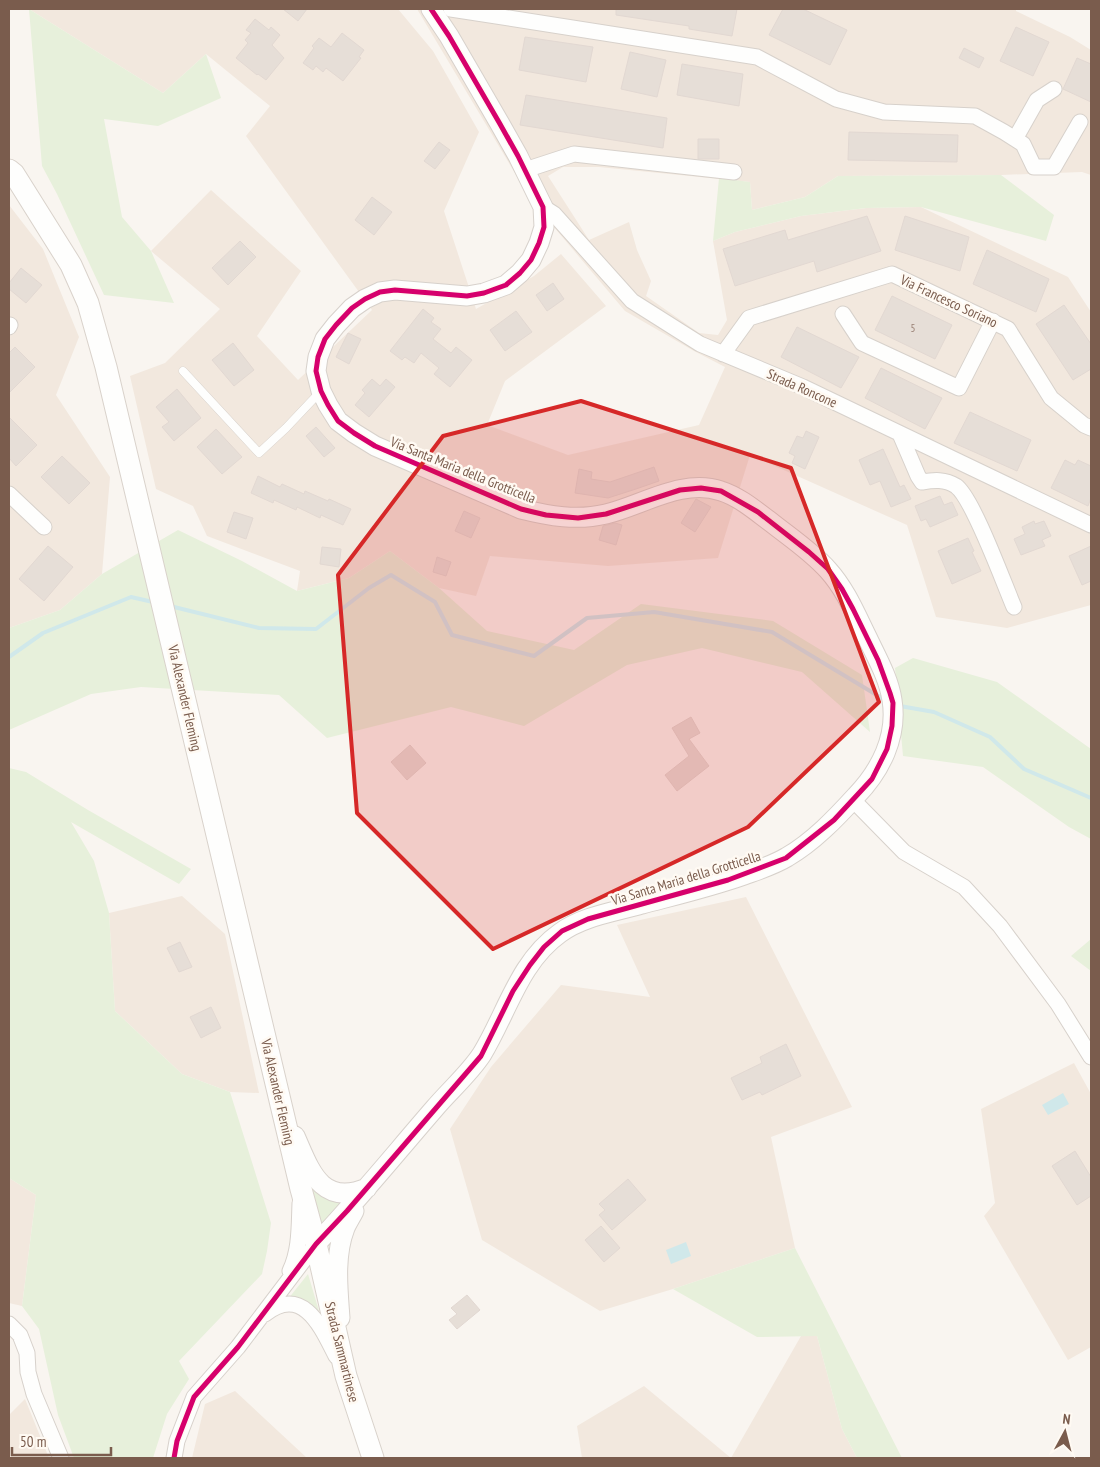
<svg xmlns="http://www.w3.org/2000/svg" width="1100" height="1467" font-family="'PT Sans Narrow',sans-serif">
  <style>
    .residential { fill: #f2e8de }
    .green { fill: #e7f0db }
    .water { fill: #d0e8ea }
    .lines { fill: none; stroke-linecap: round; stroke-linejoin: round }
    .stream { stroke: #d0e8ea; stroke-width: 4 }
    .building { fill: #e6ded7; stroke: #e2d8d2 }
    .service-casing { stroke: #d7d1cb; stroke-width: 9 }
    .minor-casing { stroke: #d7d1cb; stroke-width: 17 }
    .tertiary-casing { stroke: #d7d1cb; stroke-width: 21 }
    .secondary-casing { stroke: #d9d2cb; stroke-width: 23 }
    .service { stroke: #fefefd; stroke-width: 8 }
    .minor { stroke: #fefefd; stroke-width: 15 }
    .tertiary { stroke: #fefefd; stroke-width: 19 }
    .secondary { stroke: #fefefd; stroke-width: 21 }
    .cycleway-casing { stroke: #fffaf3; stroke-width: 8 }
    .cycleway { stroke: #d6006c; stroke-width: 5 }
    .marked { fill: #d62828; fill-opacity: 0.2; stroke: #d62828; stroke-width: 4; stroke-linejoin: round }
    .labels { text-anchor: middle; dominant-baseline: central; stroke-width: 5; stroke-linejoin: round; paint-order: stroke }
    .number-label { font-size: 11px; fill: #977e72 }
    .street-label { font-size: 14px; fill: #7a5c4d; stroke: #fffaf3 }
  </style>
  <rect width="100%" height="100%" fill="#f9f5f0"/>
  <path class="residential" d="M29,9h369l35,42 46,81 -35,79 32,98 58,-33 27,-22 45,52 -101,75 -18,44 81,30 131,-30 26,-58 -31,-16 -69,-40 -94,-111 -114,-191h599v2l54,26 21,13v125l-9,-3 -81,3 -163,1 -33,21 -53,13 -2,-28 -151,-15h-36l-15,9 41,64 40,-18 8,28 14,31 -5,15 53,37 19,2 9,-15 -14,-79 22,-9 66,-16 65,-8 55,-1 147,70 23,35v293l-84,23 -71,-11 -29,-92 -157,-70 -32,103 -110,8 -118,-10 -14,40 -37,-8 -49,-37 -41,27 -52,13 3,-20 -93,-35 -14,-30 -37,-17 -26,-113 35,-13 55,-54 -69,-58 60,-61 90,81 -44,65 41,44 74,-70 -126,-174 24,-30 -64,-52 -43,39z
    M9,205l34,44 36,88 -23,58 54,82 -8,97 -42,36 -51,18z
    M182,896l43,38 34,159 -29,-1 -48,-18 -67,-63 -6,-98z
    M746,897l106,210 -81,30 24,111 -122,41 -73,22 -118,-71 -32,-111 41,-62 70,-82 89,12 -33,-72z
    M1074,1063l17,31v253l-23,13 -84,-144 11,-13 -14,-94z
    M9,1178l27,17 -14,111 -13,-3z
    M801,1336h16l25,93 15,29h-275l-5,-32 67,-40 87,72z
    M235,1391l72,67h-115l13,-54z
    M25,1399l24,59h-40v-43z"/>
  <path class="green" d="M29,9l134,84 43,-39 15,44 -63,28 -54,-7 18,98 29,34 23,52 -70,-8 -47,-101 -15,-28z
    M1001,175l53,40 -8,26 -125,-34 -55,1 -65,8 -66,16 -22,9 6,-63 31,4 2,28 53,-13 33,-21z
    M178,530l64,31 55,30 52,-13 41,-27 49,37 48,43 87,19 67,-46 132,17 89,54 8,57 -68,-60 -100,-24 -75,17 -103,61 -73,-19 -124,31 -48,-43 -138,-8 -50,7 -82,36v-102l51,-18 42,-36z
    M913,658l84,24 94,67v90l-22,-12 -86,-60 -80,-11 -8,-88z
    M9,768l17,4 62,38 103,59 -12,15 -108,-62 23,39 15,52 6,98 67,63 48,18 41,131 -4,28 -5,23 -83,87 10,18 -22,35 -14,44h-79l-16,-43 -19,-86 -17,-23 14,-111 -27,-17z
    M1091,939v32l-20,-15z
    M311,1184l34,15 -23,27z
    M795,1248l107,210h-45l-15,-29 -25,-93 -60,1 -84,-48z
    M308,1274l11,37 -8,-5 -23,-7z"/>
  <path class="water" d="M1063,1093l6,11 -21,11 -6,-10z
    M686,1242l5,14 -20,8 -5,-14z"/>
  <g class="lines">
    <path class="stream" d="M170,606l89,22 57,1 53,-41 22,-13 44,27 17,33 82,21 53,-38 67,-6 118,20 113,68
      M9,657l34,-24 88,-36 22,5
      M900,706l34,6 56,25 34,32 67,29"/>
  </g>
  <path class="building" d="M283,9h24l-9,12z
    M616,9h121l-5,27 -43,-7v-3l-73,-11z
    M783,9h20l44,21 -17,35 -61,-30z
    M255,19l14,11 2,-3 9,8 -8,10 12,13 -18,22 -8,-6 -1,1 -21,-17 12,-15 -3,-3 6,-7 -5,-3z
    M1016,27l33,15 -16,34 -33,-15z
    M342,33l22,17 -5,7 2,1 -18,23 -17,-13 -3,4 -7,-6 -3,4 -10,-7 11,-15 -2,-2 7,-8 12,9z
    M525,37l68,10 -7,35 -67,-12z
    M964,48l20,10 -5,10 -20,-10z
    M630,52l36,8 -9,37 -36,-8z
    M1077,58l14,6v38l-28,-13z
    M682,64l61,10 -4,32 -62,-11z
    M526,95l141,23 -4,30 -143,-23z
    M849,132l109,3 -1,27 -109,-2z
    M698,139h21v20h-21z
    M439,142l11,8 -15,19 -11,-8z
    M372,197l20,15 -18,23 -19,-15z
    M867,216l14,35 -64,21 -3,-11 -79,25 -12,-37 62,-19 3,10z
    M905,216l64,21 -9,34 -65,-21z
    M240,241l16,16 -28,28 -16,-17z
    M987,250l62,29 -13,33 -63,-28z
    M21,268l21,17 -16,18 -17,-14v-6z
    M553,283l11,16 -17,12 -11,-16z
    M892,296l60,29 -17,34 -60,-29z
    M1064,305l27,39v25l-18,11 -37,-56z
    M423,309l11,9 -3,4 10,7 -8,10 18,14 5,-6 16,13 -22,27 -16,-13 5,-6 -18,-15 -7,10 -9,-6 -3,3 -12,-9z
    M516,311l16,21 -27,19 -15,-21z
    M797,327l62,30 -18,31 -60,-31z
    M348,333l13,6 -12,25 -13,-7z
    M233,343l21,27 -20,16 -22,-26z
    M15,347l20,20 -26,26v-40z
    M881,368l61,30 -17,31 -60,-31z
    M372,379l8,7 6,-7 9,8 -26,30 -14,-12 10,-12 -3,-3z
    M177,389l24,29 -27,23 -12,-14 7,-5 -13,-15z
    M970,412l61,28 -14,31 -63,-28z
    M9,417l28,28 -21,21 -7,-8z
    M316,427l19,21 -11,9 -18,-21z
    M216,429l26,28 -20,17 -25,-27z
    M806,431l13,6 -14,32 -13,-6 3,-7 -6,-3 8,-17 6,2z
    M883,449l17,38 4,-2 7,14 -20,8 -11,-26 -10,4 -11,-25z
    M62,456l28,27 -21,21 -28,-27z
    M1065,460l10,5 3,-5 13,6v32l-3,8 -37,-18z
    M654,467l5,14 -23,8 -28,9 -33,-5 4,-24 13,3 -1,7 19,3z
    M258,476l22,11 2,-3 22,10 1,-3 23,10 1,-2 22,10 -8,16 -22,-10 -1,3 -23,-11 -1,3 -22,-10 -1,3 -22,-10z
    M940,496l4,9 8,-3 6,13 -28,12 -4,-8 -5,2 -6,-15z
    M696,499l15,8 -16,25 -14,-9z
    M464,511l16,7 -9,20 -16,-7z
    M234,512l19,6 -7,21 -19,-7z
    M1034,521l1,3 9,-3 7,15 -9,4 3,6 -24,9 -7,-16 11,-5 -3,-7z
    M615,523l7,2 -6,20 -17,-5 4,-14z
    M968,538l6,13 -2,1 9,19 -29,13 -14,-33z
    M48,546l25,21 -29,34 -25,-22z
    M1091,546v35l-9,4 -13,-29z
    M322,547l19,2 -2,18 -19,-3z
    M437,557l14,5 -5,14 -13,-4z
    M691,717l9,16 -11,6 20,27 -32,25 -12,-16 24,-19 -17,-28z
    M410,745l16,18 -19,17 -16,-18z
    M180,942l12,25 -13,5 -12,-24z
    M211,1007l10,21 -20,10 -11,-21z
    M786,1044l15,32 -39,19 -2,-3 -18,8 -11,-22 31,-15 -2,-6z
    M1075,1151l16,26v19l-14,9 -25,-39z
    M628,1179l18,21 -34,30 -13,-15 6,-5 -6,-6z
    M601,1226l19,22 -16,14 -19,-22z
    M467,1295l13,15 -23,19 -8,-9 8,-6 -6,-6z"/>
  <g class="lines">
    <defs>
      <path id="service" d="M183,371l76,82 27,-25 34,-36"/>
      <path id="minor" d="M451,9l306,48 79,42 48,13 91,4 29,16 19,12 11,23h20l26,-45
        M1015,139l22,-39 17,-11
        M525,170l49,-16 160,18
        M543,207l11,7 78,87 68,43 103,43 288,138
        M843,314l19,29 97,45 34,-67
        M9,327l1,-2
        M723,354l26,-36 143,-44 116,55 43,69 33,27 7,3
        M900,434l18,42 4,6c12,-2 23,-3 34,4 17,12 48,98 58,121
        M9,494l35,33
        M853,800l51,52 60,35 36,39 58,78 33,53
        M290,1271c10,-21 9,-44 10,-68
        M265,1314c39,-30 57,15 71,42
        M9,1324l11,11 7,18 1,19 6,22 27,64
        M174,1458l3,-17 17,-44 44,-50 78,-103"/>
      <path id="tertiary" d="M295,1136c15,34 26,71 72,52
        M316,1244c41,-43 79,-90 118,-135 15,-18 35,-35 48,-55 25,-41 37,-92 78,-121 23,-17 55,-21 82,-29 34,-9 68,-17 102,-29 14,-5 30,-10 43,-18 26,-15 49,-39 69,-61 24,-25 42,-59 36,-96 -3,-21 -15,-42 -24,-61 -12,-24 -22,-49 -40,-69 -16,-18 -37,-32 -56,-47 -15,-11 -32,-26 -51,-32 -38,-13 -78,14 -115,23 -29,7 -57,2 -85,-5l-146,-63 -21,-13 -16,-12 -10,-16 -7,-14 -5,-20 2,-14 7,-18 11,-14 16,-17 13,-9 15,-7 15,-2 72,6 17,-3 22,-8 14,-12 11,-13 8,-17 5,-16 -1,-20 -25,-51 -18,-32 -51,-88 -18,-27
        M340,1318c-2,-28 -6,-62 5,-90 2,-5 6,-11 9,-17"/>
      <path id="secondary" d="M9,170l5,4 57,91 17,38 18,64 195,822 15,55 30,132 27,82"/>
    </defs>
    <use href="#service" class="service-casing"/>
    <use href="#minor" class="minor-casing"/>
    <use href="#tertiary" class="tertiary-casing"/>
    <use href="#secondary" class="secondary-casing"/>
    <use href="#service" class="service"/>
    <use href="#minor" class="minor"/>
    <use href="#tertiary" class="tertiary"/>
    <use href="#secondary" class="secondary"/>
    <defs>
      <path id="cycleway" d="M174,1458l3,-17 17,-44 44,-50 78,-103 31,-33 134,-155 32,-65 17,-26 14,-18 18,-16 26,-12 140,-39 58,-22 48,-38 38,-41 15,-30 5,-23 1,-23 -3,-10 -12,-33 -25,-51 -11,-20 -14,-20 -19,-17 -51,-40 -37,-21 -20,-3 -21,2 -74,24 -28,4 -32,-3 -25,-6 -146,-63 -21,-13 -16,-12 -10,-16 -7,-14 -5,-20 2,-14 7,-18 11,-14 16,-17 13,-9 15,-7 15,-2 72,6 17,-3 22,-8 14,-12 11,-13 8,-17 5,-16 -1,-20 -25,-51 -18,-32 -51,-88 -18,-27"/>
    </defs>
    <use href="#cycleway" class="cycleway-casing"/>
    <use href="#cycleway" class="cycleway"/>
  </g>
  <path class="marked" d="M581,401l210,67 88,234 -131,125 -255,122 -136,-136 -19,-238 105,-139z"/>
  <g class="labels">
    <g class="number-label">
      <text x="913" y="328">5</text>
    </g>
    <g class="street-label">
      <text transform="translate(949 301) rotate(25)">Via Francesco Soriano</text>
      <text transform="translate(802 388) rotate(24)">Strada Roncone</text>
      <text transform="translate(463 470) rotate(22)">Via Santa Maria della Grotticella</text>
      <text transform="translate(185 698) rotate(77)">Via Alexander Fleming</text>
      <text transform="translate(686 878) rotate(-17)">Via Santa Maria della Grotticella</text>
      <text transform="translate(278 1092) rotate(77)">Via Alexander Fleming</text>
      <text transform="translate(342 1352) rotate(76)">Strada Sammartinese</text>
    </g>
  </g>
  <rect width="1100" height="1467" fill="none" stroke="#7a5c4d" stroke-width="20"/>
  <g transform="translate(1065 1432) rotate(7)" stroke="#fffaf3" stroke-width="4" paint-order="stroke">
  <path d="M0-4L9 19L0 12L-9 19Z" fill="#7a5c4d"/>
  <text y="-8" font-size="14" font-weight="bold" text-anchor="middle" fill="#7a5c4d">N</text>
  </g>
  <path d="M12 1447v8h99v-8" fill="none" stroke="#7a5c4d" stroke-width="2.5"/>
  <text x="20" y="1447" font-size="15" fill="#7a5c4d" stroke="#fffaf3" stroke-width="4" paint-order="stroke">50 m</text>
</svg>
